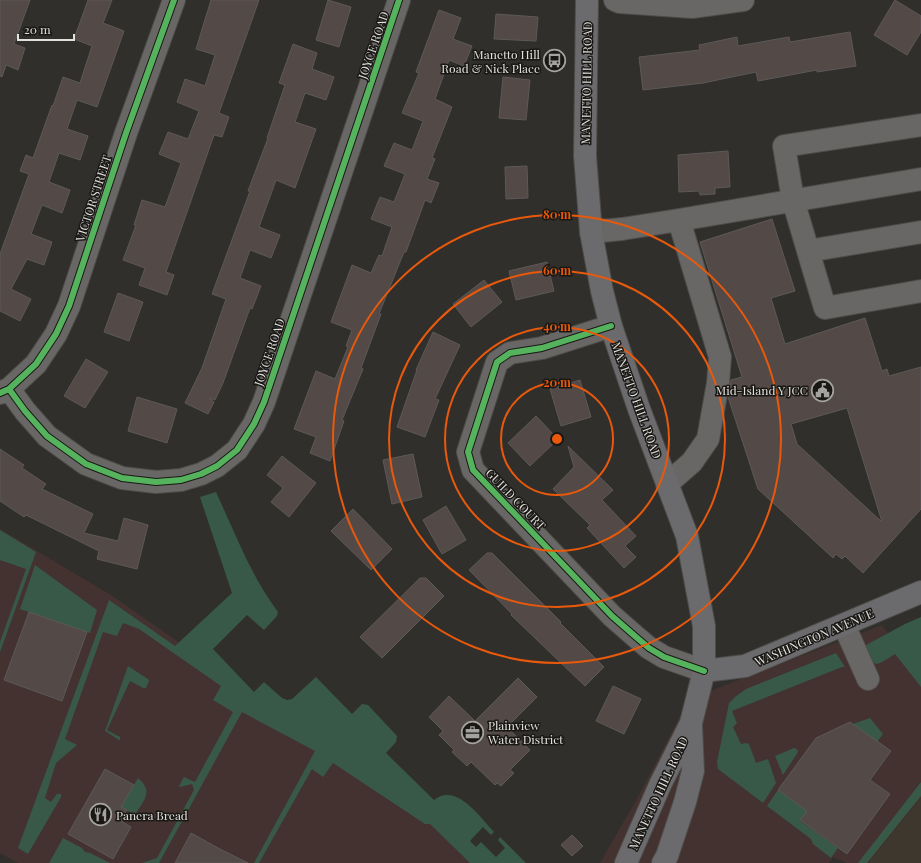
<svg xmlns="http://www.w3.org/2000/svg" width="921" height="863" font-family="'Playfair Display',serif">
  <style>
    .commercial { fill: #43322f }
    .built { fill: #3d372d }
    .green { fill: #385947 }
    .building { fill: #534946; stroke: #5c5958; fill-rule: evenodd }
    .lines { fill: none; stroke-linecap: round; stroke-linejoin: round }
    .minor-casing { stroke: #4d4c49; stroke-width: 24 }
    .major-casing { stroke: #4d4c49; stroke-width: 24 }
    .minor { stroke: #696765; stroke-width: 22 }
    .major { stroke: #6b6a6c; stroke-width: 22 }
    .cycleway-casing { stroke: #191815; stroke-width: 8 }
    .cycleway { stroke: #56b35d; stroke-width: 6 }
    .ring { fill: none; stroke: #e8590c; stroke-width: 2 }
    .labels { text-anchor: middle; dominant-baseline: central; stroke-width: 3; stroke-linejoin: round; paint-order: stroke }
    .street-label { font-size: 12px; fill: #e3e1dd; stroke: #191815 }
    .poi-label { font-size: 12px; fill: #e3e1dd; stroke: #191815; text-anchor: end }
    .centre { fill: #e8590c; stroke: #191815; stroke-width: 2 }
    .ring-label { font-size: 12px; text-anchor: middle; font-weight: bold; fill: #e8590c; stroke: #191815; stroke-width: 3; stroke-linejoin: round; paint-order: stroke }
  </style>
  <rect width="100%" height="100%" fill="#312f2c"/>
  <path class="commercial" d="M0,529l111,66 326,227 47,41h-466l-18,-10z
    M882,625l39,55v118l-53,65h-21l-14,-6 -4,6h-229l38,-66 51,-98z"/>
  <path class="built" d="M921,798v65h-53z"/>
  <path class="green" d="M216,492c19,41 35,84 62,120l-1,4 -13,14 -17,-15 -34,34 41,43 10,-10 18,16 5,2 5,-1 24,-22 36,37 10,-10 6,1 29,31 -1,6 -10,11 48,47c22,-18 46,17 60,32l-3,3 -8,-8 -13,14 6,6 5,-5 15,15 9,-9 -7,-8 2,-3 26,26h-56l-40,-39h-5l-92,-61 -10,14 -11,-8 -53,94h-5l61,-112 -73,-39 -83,151h-17l15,-5 37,-68 -2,-6 -12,3 -1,-1 5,-9 11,5 38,-70 -20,-12 8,-14 -82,-57 -16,-6 -6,13 -14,-4 -38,107 12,6 -21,18 -11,35 6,4 6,-8h4v3l-33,57 -10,-6 91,-248 66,46 57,-53 -32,-96z
    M0,530l36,22 -36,100v-10l26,-73 -26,-9z
    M35,565l62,45 -7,23 -70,-24z
    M921,617v70l-26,-33c-19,12 -22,17 -29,-9l39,-21z
    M836,653l9,14h-3l-110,44 5,12 -4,4 8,17 5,-1 3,1 7,19 12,-4 8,24 -13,20 -45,-34 -1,-7 12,-59 6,-6 11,-8z
    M128,666l20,13 1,2 -3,7h-3l-13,-7 -23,49 13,7v3h-1l-14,-9z
    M870,718l13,16 -6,8 -24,-18z
    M794,748l3,1 1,3 -15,23 -8,-19z
    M138,778c16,14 6,21 -3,37l-14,-8z
    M921,782v14l-54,67h-9z
    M778,790l29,21 -7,10 38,27 -7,10 -18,-14 -2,-5 -44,-33z
    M63,838l19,10 3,4 5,1 20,10h-61z"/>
  <path class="building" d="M0,0h30l-16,44 11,4 -7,22 -12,-5 -4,12 -2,-1z
    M88,0h24l-9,23 21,8 -27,76 -20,-7 -10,29 21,7 -8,24 -21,-7 -10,29 21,8 -8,23 -20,-8 -11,29 21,8 -8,23 -17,-6 -16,30 20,10 -11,22 -20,-10v-57l29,-80 -9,-3 6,-16 7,3 19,-53 1,1 10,-29 17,6 12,-37 -18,-7z
    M211,0h48l-40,113 10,4 -7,20 -8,-2 -48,137 8,3 -7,20 -28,-10 6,-17 -22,-8 13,-35h-2l8,-25 23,7 16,-44 -22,-9 9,-22 20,7 11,-28 -22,-9 8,-23 20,7 10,-31 -19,-6z
    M328,0l23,7 -12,40 -23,-7z
    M895,0l26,16v16l-14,23 -33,-20z
    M439,10l22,8 -8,21 19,7 -8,20 -15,-6 -14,39 17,8 -20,51 3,1 -8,20 12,4 -8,20 -6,-3 -19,52h-2l-25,62h2l-20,54 2,1 -21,51 2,1 -14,40 -20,-8 6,-16 -22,-8 22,-58 19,8 13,-32 -2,-1 6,-16 -21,-8 21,-57 19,8 8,-18 3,1 10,-29 -21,-8 9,-22 14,5 11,-28 -21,-8 10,-23 18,7 11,-29 -21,-8 17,-40 -3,-1z
    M496,14l42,3 -2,24 -42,-2z
    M850,32l6,34 -39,6v-2l-59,11 -2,-9 -53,11 -60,7 -4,-33 61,-7 -1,-5 38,-8 1,9 51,-9 1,5z
    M293,44l24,9 -5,16 22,8 -8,23 -21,-7 -10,29 21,7 -21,59 -19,-8 -17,47 21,8 -9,23 -21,-8 -10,28 21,8 -9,23 -2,-1 -27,75 -8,17 -6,-2 5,4 -6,12 -23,-11 17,-35 24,-69 -14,-5 38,-103h-2l20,-53h-1l18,-53 -6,-2z
    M503,77l27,3 -4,40 -27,-2z
    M728,151l2,36 -15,1v6l-15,1 -1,-4 -20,1 -1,-37z
    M527,166l1,32 -22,1 -1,-32z
    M772,219l23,72 -24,7 14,46 80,-26 17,53 5,-2 2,7 32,-9v142l-58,64 -18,-17 -3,3 -6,-5 -3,4 -75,-69 -30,-92 3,-17 11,-3 -42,-135zM847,408l35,114 -85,-78 -6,-20z
    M547,262l7,29 -38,9 -7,-29z
    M484,280l18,22 -31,25 -18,-23z
    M118,293l25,9 -14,39 -25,-9z
    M433,332l27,13 -25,54 4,1 -14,37 -28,-10 20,-57h-1z
    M86,359l22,13 -23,36 -21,-12z
    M580,380l11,37 -30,9 -11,-37z
    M137,397l40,12 -10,34 -39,-12z
    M536,416l19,20v6l-25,24 -22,-23z
    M568,446l45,44 -11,10 34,36 -11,10 11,11 -12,11 -37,-40 3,-3 -37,-36 21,-22z
    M0,449l24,16 -2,3 24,16 -4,5 51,25 -9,19 34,8 6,-23 24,7 -11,44 -40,-10 2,-8 -73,-36 -2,2 -24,-16z
    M413,454l9,43 -30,7 -9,-44z
    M282,456l34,27 -27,34 -18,-15 12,-14 -16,-13z
    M446,506l20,34 -24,14 -19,-34z
    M353,509l39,40 -21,21 -40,-39z
    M487,553h5l69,69 -1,1 44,44 -19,19 -74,-71 1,-1 -43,-44z
    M420,578h6l18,18 -62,62 -22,-21z
    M29,612l58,20 -25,69 -58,-21z
    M518,678l19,19 -30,30 23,23 -20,20 4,3 -13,13 -4,-3 -2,2 -24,-23 -4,4 -15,-14 2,-2 -15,-15 4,-4 -14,-14 20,-21 26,25z
    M613,686l28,13 -17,35 -28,-13z
    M850,722l41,29 -21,29 20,14 -43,60 -47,-34 7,-9 -29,-21 38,-52z
    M105,769l29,16 -13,22 6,3 -6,11 10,6 -18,32 -45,-25z
    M191,833l29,16 28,14h-73z
    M572,835l11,11 -11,10 -11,-11z"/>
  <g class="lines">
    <defs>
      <path id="minor" d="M615,0l5,2 72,5 51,-7
        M921,125l-137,21 9,54 32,108 96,-17
        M591,232l31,-3 57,-9 242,-41
        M808,251l113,-19
        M611,326l-69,22 -32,5 -13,9 -29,90 5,18 139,146 24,21 13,11 15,9 40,14
        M9,389l16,22 22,25 39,28 36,14 34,4 25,-2 20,-6 16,-8 20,-16 17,-26 10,-22 135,-402
        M0,393l9,-4 27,-25 20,-30 13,-28 57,-173 48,-133
        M667,484l25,-22 16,-23 10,-56 2,-26 -41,-137
        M844,625l24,54"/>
      <path id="major" d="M587,0l-2,156 6,76 11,59 9,35 28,83 48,127 17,90v45l-13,52 -31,62 -34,78
        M704,671l41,-5 176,-74
        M663,863l4,-7 18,-54 8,-31 -2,-46"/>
    </defs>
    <use href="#minor" class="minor-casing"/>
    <use href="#major" class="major-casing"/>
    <use href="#minor" class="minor"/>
    <use href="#major" class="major"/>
    <defs>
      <path id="cycleway" d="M611,326l-69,22 -32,5 -13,9 -29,90 5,18 139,146 24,21 13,11 15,9 40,14
        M9,389l16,22 22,25 39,28 36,14 34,4 25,-2 20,-6 16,-8 20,-16 17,-26 10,-22 135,-402
        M0,393l9,-4 27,-25 20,-30 13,-28 57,-173 48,-133"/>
    </defs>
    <use href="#cycleway" class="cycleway-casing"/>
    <use href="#cycleway" class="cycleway"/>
  </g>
  <g class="ring">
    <circle cx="557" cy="439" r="56"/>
    <circle cx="557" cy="439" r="112"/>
    <circle cx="557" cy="439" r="168"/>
    <circle cx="557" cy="439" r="224"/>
  </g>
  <defs>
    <symbol id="bus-ring" viewBox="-11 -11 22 22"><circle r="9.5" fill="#191815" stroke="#a5a39f" stroke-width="1.5"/><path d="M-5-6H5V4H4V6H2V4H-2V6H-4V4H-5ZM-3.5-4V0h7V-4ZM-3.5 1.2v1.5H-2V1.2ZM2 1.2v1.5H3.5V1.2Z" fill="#a5a39f"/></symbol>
    <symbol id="civic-ring" viewBox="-11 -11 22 22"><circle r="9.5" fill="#191815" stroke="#a5a39f" stroke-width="1.5"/><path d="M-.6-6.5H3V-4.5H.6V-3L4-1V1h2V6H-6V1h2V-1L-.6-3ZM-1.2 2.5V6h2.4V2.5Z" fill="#a5a39f"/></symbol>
    <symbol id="office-ring" viewBox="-11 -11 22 22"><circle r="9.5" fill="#191815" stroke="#a5a39f" stroke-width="1.5"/><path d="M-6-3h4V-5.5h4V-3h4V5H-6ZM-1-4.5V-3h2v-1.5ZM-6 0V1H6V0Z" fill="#a5a39f"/></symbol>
    <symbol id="restaurant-ring" viewBox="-11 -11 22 22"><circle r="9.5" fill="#191815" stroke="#a5a39f" stroke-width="1.5"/><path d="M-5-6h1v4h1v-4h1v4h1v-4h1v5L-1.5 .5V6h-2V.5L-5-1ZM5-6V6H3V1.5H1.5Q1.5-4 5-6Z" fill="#a5a39f"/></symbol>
  </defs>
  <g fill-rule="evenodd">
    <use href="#bus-ring" x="542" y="48" width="25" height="25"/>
    <use href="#civic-ring" x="810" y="378" width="25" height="25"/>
    <use href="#office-ring" x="460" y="720" width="25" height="25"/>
    <use href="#restaurant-ring" x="88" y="802" width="25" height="25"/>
  </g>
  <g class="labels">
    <g class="street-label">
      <text transform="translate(373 45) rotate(-71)">JOYCE ROAD</text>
      <text transform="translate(586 83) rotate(-89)">MANETTO HILL ROAD</text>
      <text transform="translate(93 198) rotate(-72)">VICTOR STREET</text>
      <text transform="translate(269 352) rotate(-71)">JOYCE ROAD</text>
      <text transform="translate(637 400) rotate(70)">MANETTO HILL ROAD</text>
      <text transform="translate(516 499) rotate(46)">GUILD COURT</text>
      <text transform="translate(814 637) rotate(-23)">WASHINGTON AVENUE</text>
      <text transform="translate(658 793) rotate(-65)">MANETTO HILL ROAD</text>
    </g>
    <g class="poi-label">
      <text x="540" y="54">Manetto Hill<tspan x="540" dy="14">Road &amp; Nick Place</tspan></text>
      <text x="808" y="390">Mid-Island Y JCC</text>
      <text x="488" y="725" text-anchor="start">Plainview<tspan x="488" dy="14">Water District</tspan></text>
      <text x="116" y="815" text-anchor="start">Panera Bread</text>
    </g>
  </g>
  <circle cx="557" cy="439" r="6" class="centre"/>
  <g class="ring-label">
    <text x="557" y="219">80 m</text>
    <text x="557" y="275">60 m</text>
    <text x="557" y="331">40 m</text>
    <text x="557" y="387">20 m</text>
  </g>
  <path d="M18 34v6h56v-6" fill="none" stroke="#e3e1dd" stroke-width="2"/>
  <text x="24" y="34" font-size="12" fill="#e3e1dd" stroke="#191815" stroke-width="3" paint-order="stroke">20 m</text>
</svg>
